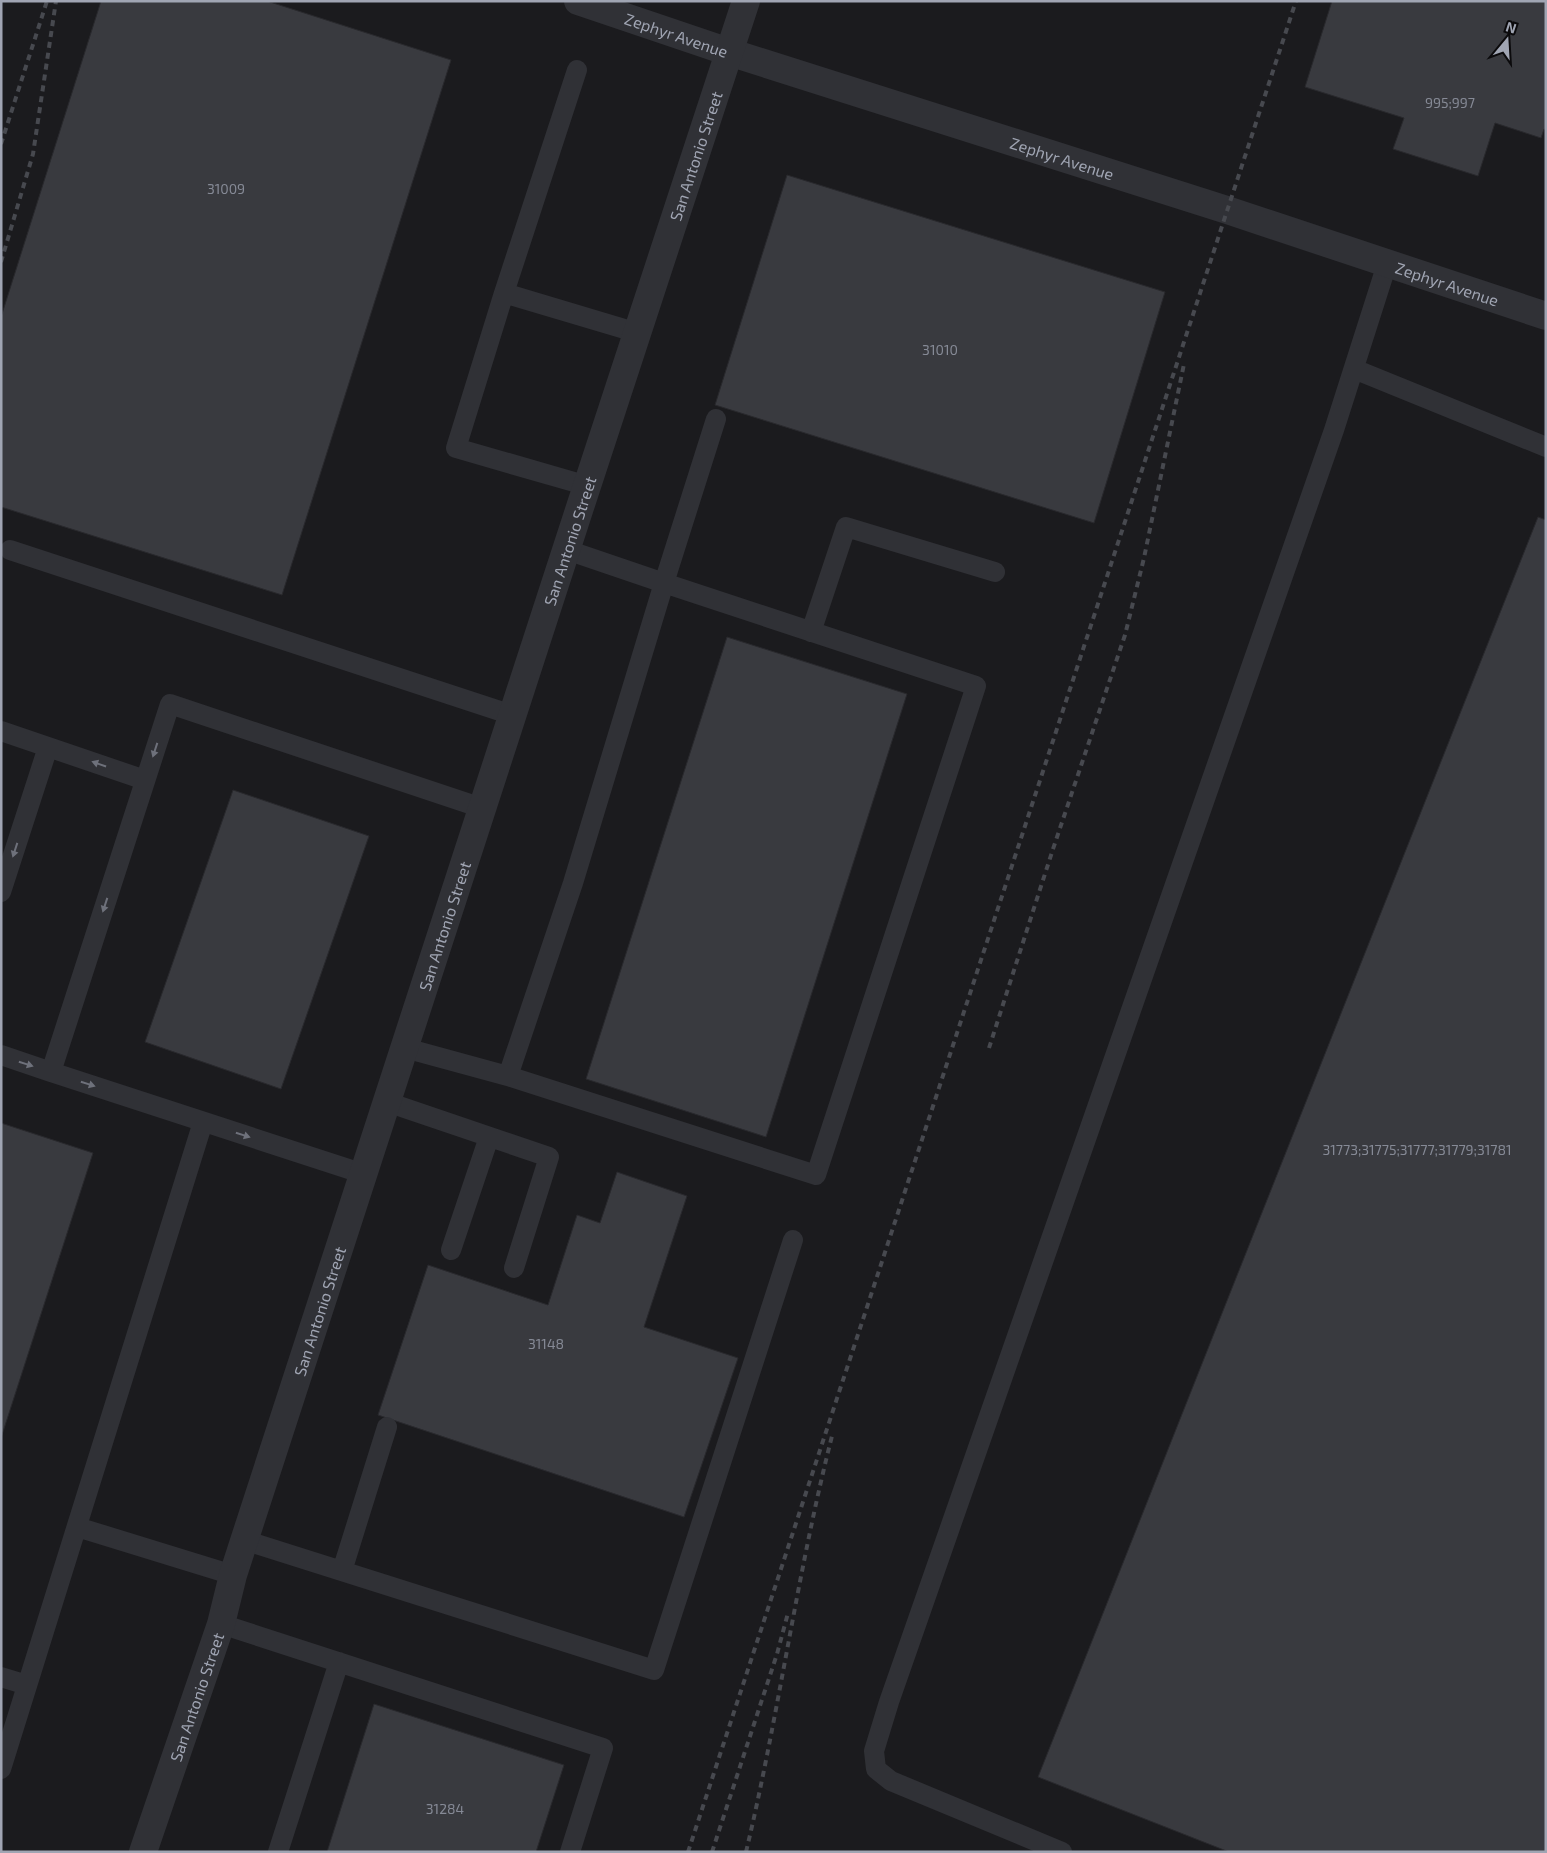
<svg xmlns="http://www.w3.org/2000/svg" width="1547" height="1853" font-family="'Exo 2',sans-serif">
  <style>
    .built { fill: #1b1b1e }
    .building { fill: #393a3f; stroke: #29292d }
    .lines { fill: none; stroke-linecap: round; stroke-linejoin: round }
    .lane { stroke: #303136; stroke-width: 20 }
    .street { stroke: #303136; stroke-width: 28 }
    .rail { stroke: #47494f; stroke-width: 4; stroke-dasharray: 6 5; stroke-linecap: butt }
    .oneway { fill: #6e717b }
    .labels { text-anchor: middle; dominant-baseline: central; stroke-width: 5; stroke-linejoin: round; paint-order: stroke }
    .number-label { font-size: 14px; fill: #868a96 }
    .street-label { font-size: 16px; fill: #a0a5b3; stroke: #0b0a0c }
  </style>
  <rect width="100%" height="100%" fill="#0f0f11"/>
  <path class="built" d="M1,1h1545v1851h-1545z"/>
  <path class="building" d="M101,1h166l184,59 -169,535 -281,-88v-190z
    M1332,1h214v129l-2,-1 -3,9 -46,-15 -17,53 -85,-27 11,-31 -99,-31z
    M787,175l378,117 -71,231 -379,-118z
    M1538,517l8,3v1332h-317l-191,-75z
    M727,637l180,57 -141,443 -180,-58z
    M233,790l136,46 -88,253 -136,-47z
    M1,1123l92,30 -92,285z
    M617,1172l70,24 -43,131 94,31 -54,159 -306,-102 50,-150 120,40 29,-90 23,8z
    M374,1704l190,61 -28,87h-209z"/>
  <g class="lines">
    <path class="lane" d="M577,70l-73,223 134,40
      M504,293l-48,155 132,38
      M1354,369l192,78
      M10,550l502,165
      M567,550l97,33 52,-164
      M811,632l35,-105 149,45
      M1,731l47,16
      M1,892l47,-145 97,33
      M405,1048l103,28 65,-193 91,-300 312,103 -160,489 -308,-99
      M1,1055l50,17
      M387,1102l162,55 -35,111
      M364,1174l-313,-102 119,-368 312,104
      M451,1250l38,-113
      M77,1527l156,48
      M244,1540l410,130 139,-430
      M342,1571l45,-144
      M221,1624l382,124 -33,104
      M1,1677l26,8
      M1,1769l202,-647
      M278,1852l61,-190
      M1062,1852l-171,-71 -15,-12 -2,-18 15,-49 445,-1272 53,-166"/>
    <g class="street">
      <path id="s1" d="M578,1l151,51 498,158 319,106"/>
      <path id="s2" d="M143,1852l78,-228 12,-49c171,-525 340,-1050 513,-1574"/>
    </g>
    <path class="rail" d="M1,144l46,-143
      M1,262l32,-108 23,-153
      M989,1048l64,-199 72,-214 19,-77 40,-194
      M688,1852l608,-1851
      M712,1852l65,-198 11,-41
      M746,1852c33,-138 51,-279 86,-416"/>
  </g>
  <defs><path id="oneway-solid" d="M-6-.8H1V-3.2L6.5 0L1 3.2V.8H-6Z" transform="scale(1.25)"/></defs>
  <g class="oneway">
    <use href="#oneway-solid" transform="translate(155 750) rotate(108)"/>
    <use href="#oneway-solid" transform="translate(99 764) rotate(-161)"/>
    <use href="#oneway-solid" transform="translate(15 850) rotate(108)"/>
    <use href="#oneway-solid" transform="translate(105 905) rotate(108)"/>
    <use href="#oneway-solid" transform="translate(26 1064) rotate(18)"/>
    <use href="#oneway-solid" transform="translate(88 1084) rotate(18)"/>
    <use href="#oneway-solid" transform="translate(243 1135) rotate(18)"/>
  </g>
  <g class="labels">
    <g class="number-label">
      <text x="1450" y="102">995;997</text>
      <text x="226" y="188">31009</text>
      <text x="940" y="349">31010</text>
      <text x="1417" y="1149">31773;31775;31777;31779;31781</text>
      <text x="546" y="1343">31148</text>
      <text x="445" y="1808">31284</text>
    </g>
    <g class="street-label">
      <text stroke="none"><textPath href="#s1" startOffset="104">Zephyr Avenue</textPath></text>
      <text stroke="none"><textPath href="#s2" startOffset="1784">San Antonio Street</textPath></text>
      <text stroke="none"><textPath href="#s1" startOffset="509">Zephyr Avenue</textPath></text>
      <text stroke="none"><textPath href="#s1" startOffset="914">Zephyr Avenue</textPath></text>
      <text stroke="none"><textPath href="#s2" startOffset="1379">San Antonio Street</textPath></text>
      <text stroke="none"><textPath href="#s2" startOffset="974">San Antonio Street</textPath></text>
      <text stroke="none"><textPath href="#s2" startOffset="569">San Antonio Street</textPath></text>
      <text stroke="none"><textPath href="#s2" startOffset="164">San Antonio Street</textPath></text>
    </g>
  </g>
  <rect width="1547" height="1853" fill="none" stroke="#a0a5b3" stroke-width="5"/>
  <g transform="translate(1507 40) rotate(18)" stroke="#0b0a0c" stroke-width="4" paint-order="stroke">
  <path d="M0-4L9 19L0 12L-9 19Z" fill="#a0a5b3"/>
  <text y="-8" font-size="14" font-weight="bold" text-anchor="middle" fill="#a0a5b3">N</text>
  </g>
</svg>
